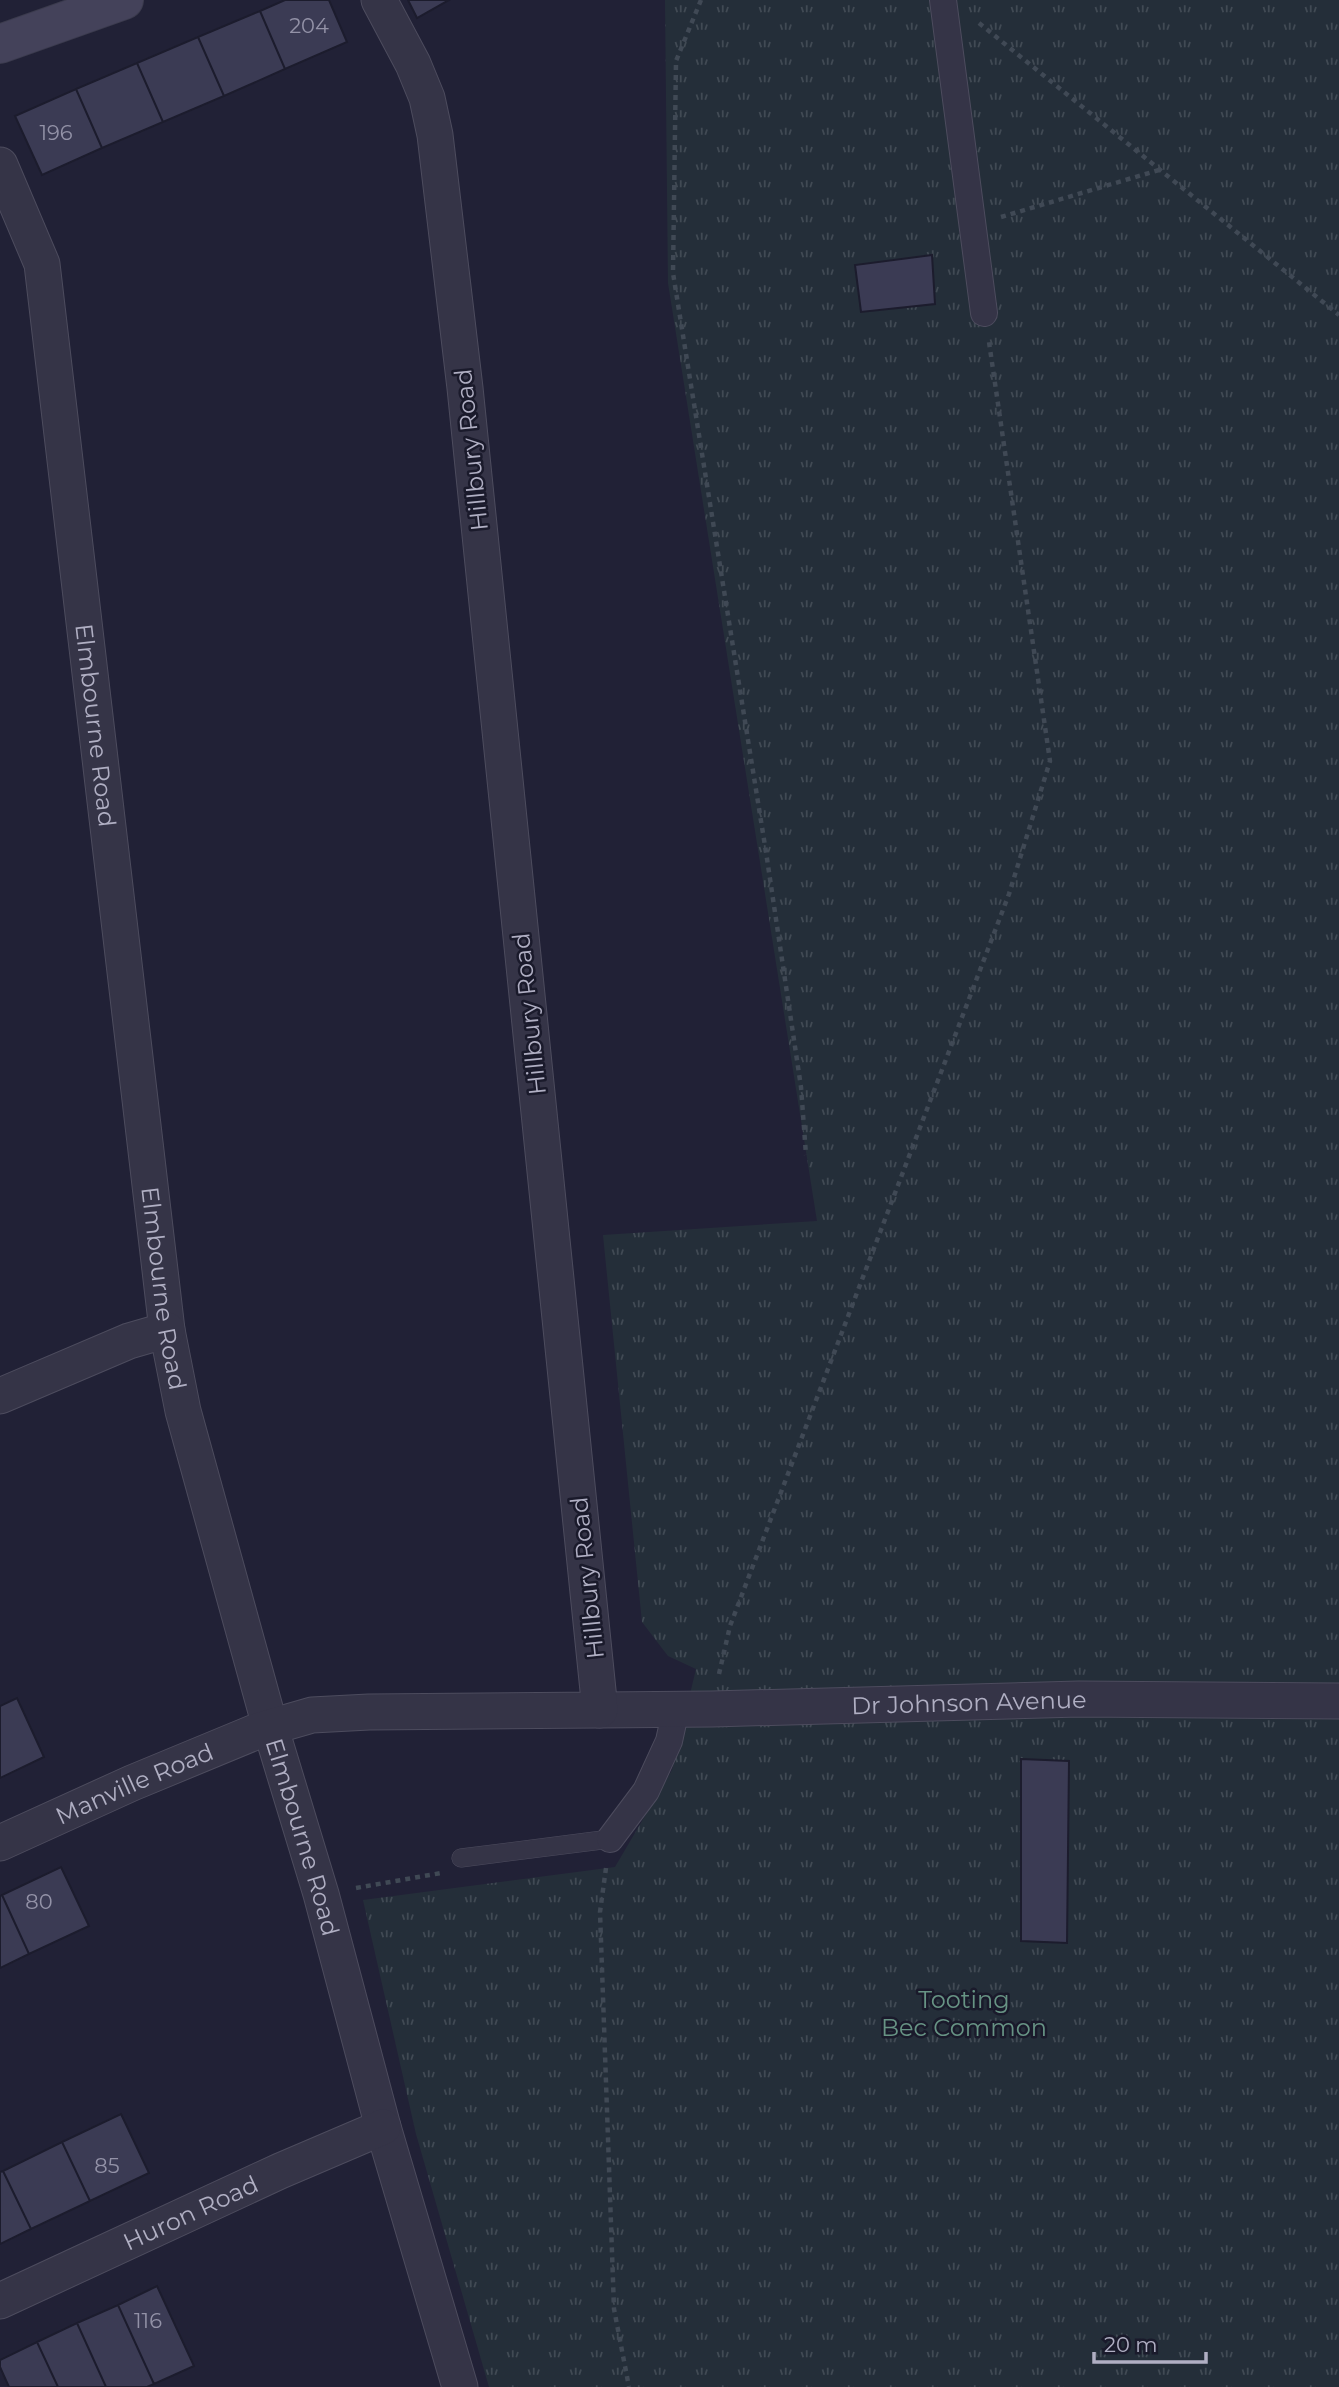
<svg xmlns="http://www.w3.org/2000/svg" width="1339" height="2387" font-family="Montserrat,sans-serif">
  <style>
    .park { fill: url(#park-tufts) }
    .building { fill: #3b3b54; stroke: #1c1c2d; stroke-width: 2 }
    .lines { fill: none; stroke-linecap: round; stroke-linejoin: round }
    .service-casing { stroke: #4d4c5e; stroke-width: 19 }
    .pedestrian-casing { stroke: #4d4c5e; stroke-width: 28 }
    .minor-casing { stroke: #4d4c5e; stroke-width: 37 }
    .secondary-casing { stroke: #3b3b4d; stroke-width: 40 }
    .path { stroke: #404955; stroke-width: 4.5; stroke-dasharray: 5 5; stroke-linecap: butt }
    .service { stroke: #353447; stroke-width: 18 }
    .pedestrian { stroke: #353447; stroke-width: 26 }
    .minor { stroke: #353447; stroke-width: 35 }
    .secondary { stroke: #44425a; stroke-width: 38 }
    .labels { text-anchor: middle; dominant-baseline: central; stroke-width: 5; stroke-linejoin: round; paint-order: stroke }
    .number-label { font-size: 21px; fill: #9392a7 }
    .street-label { font-size: 24px; fill: #b0afc3; stroke: #1a1a2b }
    .park-label { font-size: 24px; fill: #679384; stroke: #1a1a2b }
  </style>
  <defs>
    <pattern id="park-tufts" width="24" height="20" patternUnits="userSpaceOnUse" patternTransform="scale(1.75)"><rect width="24" height="20" fill="#242e39"/><path d="M3 7l-1-3M5 7V3M7 7l1-3M15 17l-1-3M17 17v-4M19 17l1-3" fill="none" stroke="#414a54"/></pattern>
  </defs>
  <rect width="100%" height="100%" fill="#212136"/>
  <path class="park" d="M665,0h674v2387h-850l-73,-253 -53,-234 252,-33 57,-97 24,-101 -28,-13 -26,-34 -39,-387 214,-14 -149,-938z"/>
  <path class="building" d="M285,0h44l18,42 -62,27 -25,-58z
    M408,0h41l-32,18z
    M260,11l25,58 -61,27 -26,-59z
    M198,37l26,59 -61,26 -26,-59z
    M137,63l26,59 -61,26 -26,-59z
    M76,89l26,59 -60,27 -27,-59z
    M932,255l3,49 -74,8 -6,-47z
    M17,1698l27,59 -44,21v-72z
    M1021,1759l48,2 -2,182 -46,-2z
    M61,1867l28,59 -60,28 -27,-59z
    M2,1895l27,59 -29,14v-72z
    M121,2114l28,59 -59,28 -28,-59z
    M62,2142l28,59 -59,28 -28,-58z
    M3,2171l28,58 -31,15v-72z
    M157,2286l37,80 -40,18 -36,-79z
    M118,2305l36,79 -7,3h-41l-29,-64z
    M77,2323l29,64h-48l-21,-45z
    M37,2342l21,45h-49l-9,-20v-7z"/>
  <g class="lines">
    <defs>
      <path id="service" d="M461,1858l149,-19"/>
      <path id="pedestrian" d="M943,0l41,313
        M610,1839l36,-48 23,-50 7,-32"/>
      <g id="minor">
        <path id="s1" d="M0,165l42,99 125,1066 16,81 87,315 51,168 62,233 77,260"/>
        <path d="M0,1396l129,-55 38,-11"/>
        <path id="s2" d="M600,1710l112,-1 367,-10 260,2"/>
        <path id="s3" d="M0,1843l132,-60 128,-53 52,-15 57,-3 231,-2 -135,-1322 -30,-253 -8,-37 -14,-34 -34,-64"/>
        <path id="s4" d="M0,2301l280,-130 103,-44"/>
      </g>
      <path id="secondary" d="M0,44l124,-44"/>
    </defs>
    <use href="#service" class="service-casing"/>
    <use href="#pedestrian" class="pedestrian-casing"/>
    <use href="#minor" class="minor-casing"/>
    <use href="#secondary" class="secondary-casing"/>
    <path class="path" d="M701,0l-25,61 -3,212 93,579 35,235 5,68
      M979,23l360,292
      M1001,217l158,-47
      M719,1674l11,-48 279,-732 41,-133 -61,-419
      M606,1868l-6,44 14,397 15,78
      M356,1888l85,-15"/>
    <use href="#service" class="service"/>
    <use href="#pedestrian" class="pedestrian"/>
    <use href="#minor" class="minor"/>
    <use href="#secondary" class="secondary"/>
  </g>
  <g class="labels">
    <g class="number-label">
      <text x="309" y="25">204</text>
      <text x="56" y="132">196</text>
      <text x="39" y="1901">80</text>
      <text x="107" y="2165">85</text>
      <text x="148" y="2320">116</text>
    </g>
    <g class="street-label">
      <text transform="translate(471 450) rotate(-96)">Hillbury Road</text>
      <text stroke="none"><textPath href="#s1" startOffset="572">Elmbourne Road</textPath></text>
      <text transform="translate(529 1014) rotate(-96)">Hillbury Road</text>
      <text stroke="none"><textPath href="#s1" startOffset="1139">Elmbourne Road</textPath></text>
      <text transform="translate(587 1578) rotate(-96)">Hillbury Road</text>
      <text stroke="none"><textPath href="#s2" startOffset="369">Dr Johnson Avenue</textPath></text>
      <text stroke="none"><textPath href="#s3" startOffset="147">Manville Road</textPath></text>
      <text stroke="none"><textPath href="#s1" startOffset="1706">Elmbourne Road</textPath></text>
      <text stroke="none"><textPath href="#s4" startOffset="210">Huron Road</textPath></text>
    </g>
    <g class="park-label">
      <text x="964" y="1999">Tooting<tspan x="964" dy="28">Bec Common</tspan></text>
    </g>
  </g>
  <path d="M1094 2352v10h112v-10" fill="none" stroke="#b0afc3" stroke-width="3.5"/>
  <text x="1104" y="2352" font-size="21" fill="#b0afc3" stroke="#1a1a2b" stroke-width="5" paint-order="stroke">20 m</text>
</svg>
